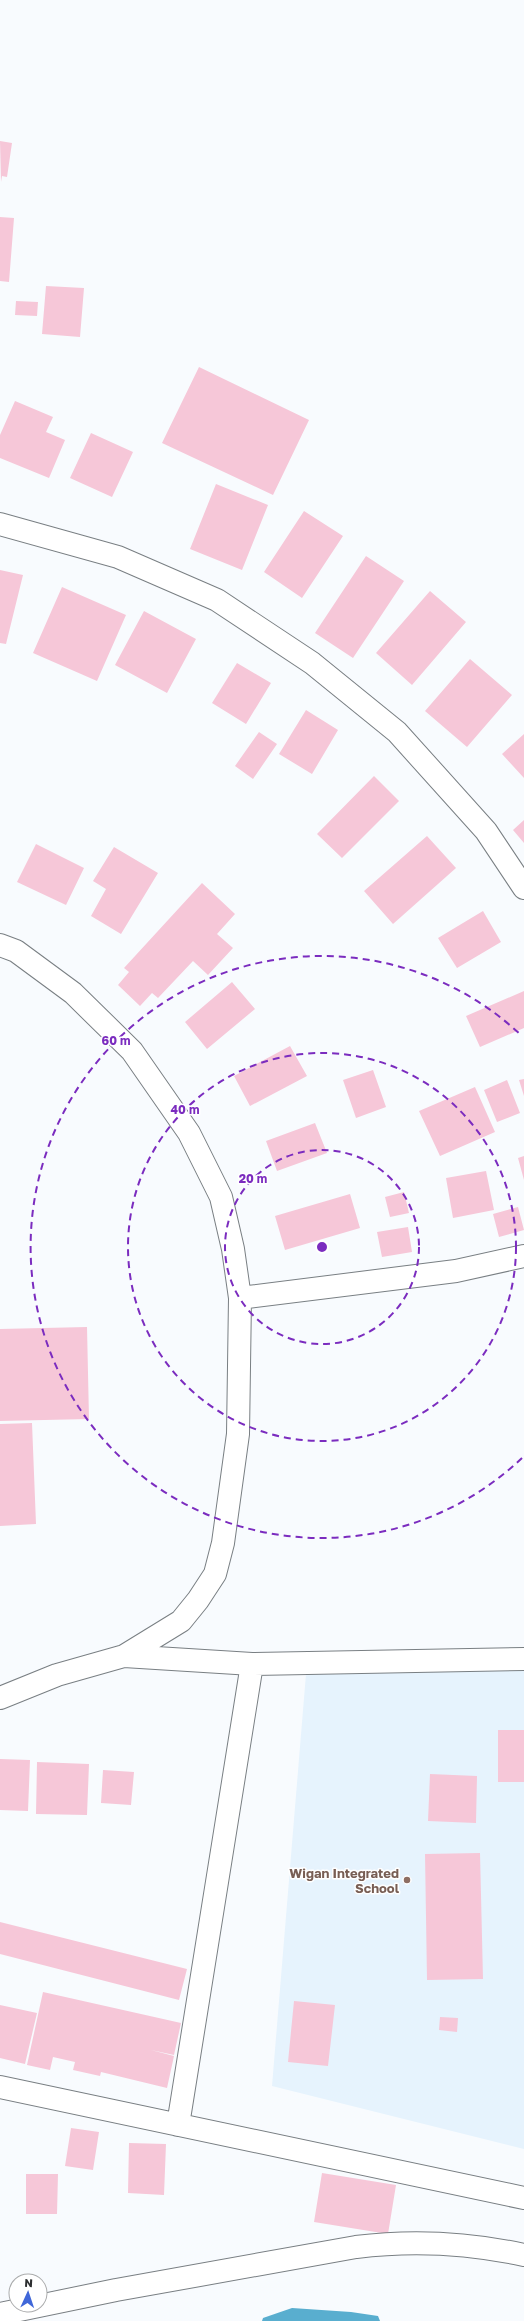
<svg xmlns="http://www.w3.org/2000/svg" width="524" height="2321" font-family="'Golos Text',sans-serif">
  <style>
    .built { fill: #e6f3fd }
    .water { fill: #59aecf }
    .building { fill: #f6c7d8 }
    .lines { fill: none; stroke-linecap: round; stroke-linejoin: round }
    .street-casing { stroke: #797f83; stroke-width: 24 }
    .street { stroke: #fff; stroke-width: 22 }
    .ring { fill: none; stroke: #7b2cbf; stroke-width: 2; stroke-dasharray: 7 5 }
    .education-dot { fill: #8d6e63; stroke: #fff; stroke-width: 1.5 }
    .labels { text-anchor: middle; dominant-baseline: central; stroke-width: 3; stroke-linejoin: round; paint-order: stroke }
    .education-label { font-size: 13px; font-weight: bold; fill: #785e54; stroke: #fff; text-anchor: end }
    .centre { fill: #7b2cbf; stroke: #fff; stroke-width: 2 }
    .ring-label { font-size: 12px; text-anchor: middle; font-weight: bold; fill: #7b2cbf; stroke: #fff; stroke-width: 3; stroke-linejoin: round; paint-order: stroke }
  </style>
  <rect width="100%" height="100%" fill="#f8fbfe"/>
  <path class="built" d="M524,1670v479l-252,-63 34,-412z"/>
  <path class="water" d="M292,2308l59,4 27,4 2,5h-118l1,-3z"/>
  <path class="building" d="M0,141l12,2 -5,34 -5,-1 -1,6z
    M0,217l14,1 -5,64 -9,-1z
    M46,286l38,2 -4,49 -38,-3z
    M16,301l22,1 -1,14 -22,-1z
    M199,367l110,53 -36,75 -111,-52z
    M15,401l38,16 -7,15 19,8 -16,38 -49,-20v-23z
    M91,433l42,19 -21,45 -42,-19z
    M216,484l52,21 -26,65 -52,-21z
    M304,511l39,25 -41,62 -38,-26z
    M366,556l38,25 -51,77 -38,-25z
    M0,570l23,5 -17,69 -6,-1z
    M62,587l64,28 -29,66 -64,-28z
    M430,591l36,31 -54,63 -36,-32z
    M144,611l52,28 -29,54 -52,-28z
    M470,659l42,36 -45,52 -42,-36z
    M237,663l34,20 -25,41 -34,-21z
    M306,710l32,20 -26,44 -33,-20z
    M259,732l18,12 -24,35 -18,-13z
    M524,734v44l-22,-24z
    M374,776l25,25 -57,57 -25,-24z
    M524,820v23l-11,-13z
    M427,836l29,32 -63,56 -29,-33z
    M36,844l48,24 -18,37 -49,-23z
    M114,847l44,26 -37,61 -30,-18 15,-27 -13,-8z
    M202,883l33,31 -18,20 16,14 -25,27 -15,-14 -35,37 -6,-5 -12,13 -22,-21 11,-13 -5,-4z
    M483,911l18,31 -44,26 -19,-30z
    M232,982l23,27 -48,40 -22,-27z
    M524,991v37l-44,19 -14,-31z
    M290,1046l17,30 -57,30 -16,-30z
    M373,1070l13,37 -30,11 -13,-38z
    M524,1079v17l-5,-16z
    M507,1080l13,33 -23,9 -13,-32z
    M475,1087l20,45 -55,24 -21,-45z
    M315,1123l12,30 -50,18 -11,-30z
    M524,1156v24l-6,-22z
    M486,1171l8,39 -41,8 -7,-40z
    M404,1192l5,21 -19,4 -5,-20z
    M350,1194l10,34 -75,22 -10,-34z
    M518,1207l6,23 -25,7 -6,-23z
    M408,1227l4,25 -30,5 -5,-25z
    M87,1327l2,92 -89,2v-92z
    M32,1423l4,101 -36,2v-102z
    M498,1730h26v52h-26z
    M0,1759l30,1 -2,51 -28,-1z
    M37,1762l52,2 -2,51 -51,-1z
    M103,1770l31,2 -3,33 -30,-2z
    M430,1774l47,2 -1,47 -48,-2z
    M480,1853l3,126 -56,1 -2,-126z
    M0,1922l187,47 -8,31 -179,-46z
    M43,1992l138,31 -7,32 -23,-5 23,6 -7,32 -66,-16 -1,4 -27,-6 2,-8 -22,-5 -3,13 -23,-5z
    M294,2001l41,4 -7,61 -40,-4z
    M0,2005l37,8 -12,51 -25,-6z
    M440,2017l18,1 -1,14 -18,-2z
    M71,2128l28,4 -6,38 -28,-4z
    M129,2143l37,1 -2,51 -36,-2z
    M322,2173l74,12 -8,49 -74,-12z
    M26,2174h32l-1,40h-31z"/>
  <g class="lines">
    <defs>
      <path id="street" d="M0,524l118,33 99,43 95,63 85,69 89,99 38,57
        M0,945l16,6 57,42 59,58 57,82 32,64 12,52 7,49 -2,136 -15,109 -8,31 -17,26 -17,21 -57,35 -67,19 -57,23
        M240,1298l216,-27 68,-15
        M124,1656l128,8 272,-5
        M0,2087l524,111
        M178,2125l74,-461
        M0,2314l116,-24 240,-43c56,-7 113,-4 168,8"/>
    </defs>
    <use href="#street" class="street-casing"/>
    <use href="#street" class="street"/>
  </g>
  <g class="ring">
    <circle cx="322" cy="1247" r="97"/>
    <circle cx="322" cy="1247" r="194"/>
    <path d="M522 1458A291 291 0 1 1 522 1036"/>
  </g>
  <circle class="education-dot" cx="407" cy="1880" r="4"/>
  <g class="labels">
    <g class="education-label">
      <text x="399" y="1873">Wigan Integrated<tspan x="399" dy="15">School</tspan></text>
    </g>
  </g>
  <circle cx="322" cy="1247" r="6" class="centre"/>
  <g class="ring-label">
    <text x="116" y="1045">60 m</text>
    <text x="185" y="1114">40 m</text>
    <text x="253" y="1183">20 m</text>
  </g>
  <g transform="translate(28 2293) rotate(3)"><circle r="19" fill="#ffffff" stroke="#abacad"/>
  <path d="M0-3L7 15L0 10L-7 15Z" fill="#4067d9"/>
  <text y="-6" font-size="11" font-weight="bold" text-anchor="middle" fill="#2d2f31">N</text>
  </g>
</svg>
